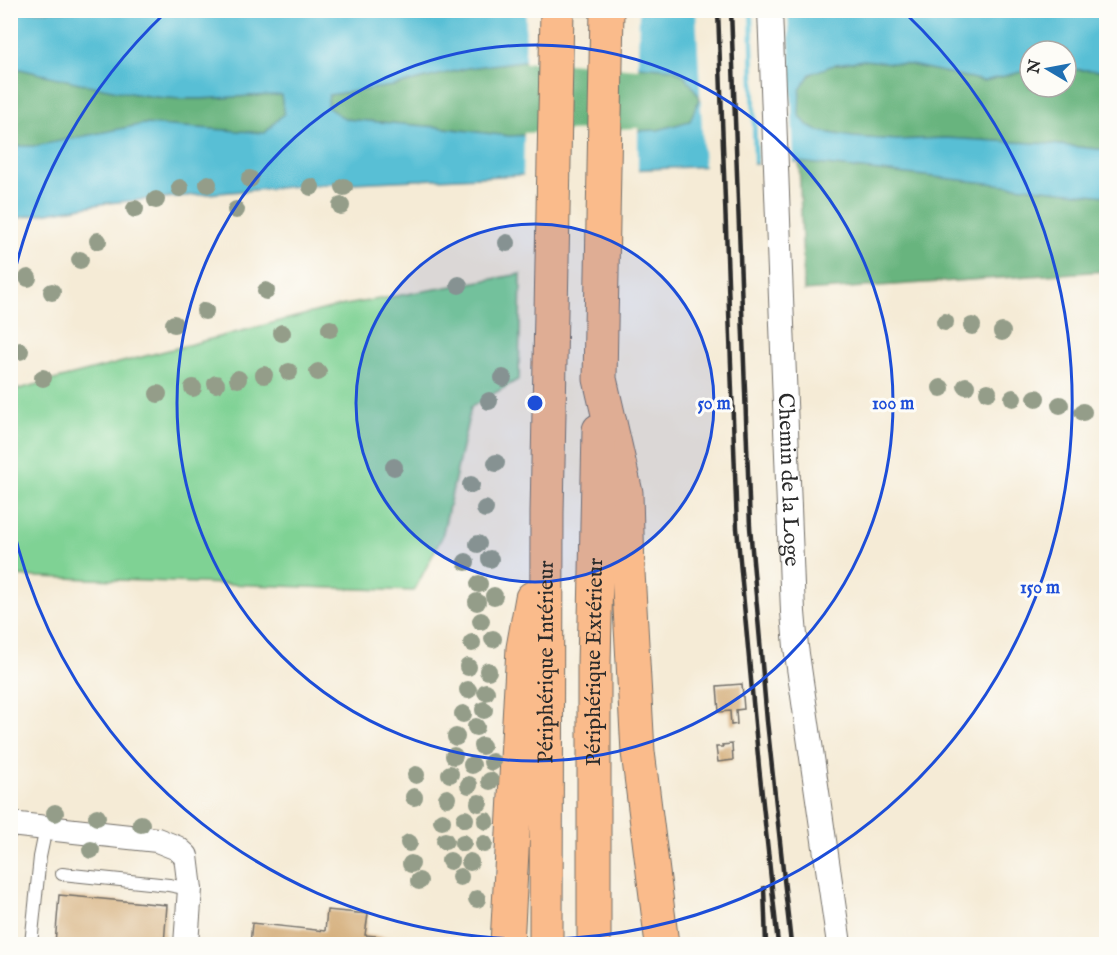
<svg xmlns="http://www.w3.org/2000/svg" width="1117" height="955" font-family="'IM FELL English',serif">
  <style>
    .green { fill: #7fd294; stroke: #557e60; stroke-width: 1.5 }
    .forest { fill: #67b47e; stroke: #497054; stroke-width: 1.5 }
    .water { fill: #58bfd5; stroke: #427580; stroke-width: 1.5; fill-rule: evenodd }
    .pier { fill: #f5ebd6 }
    .building { fill: #d4ad79 }
    .lines { fill: none; stroke-linecap: round; stroke-linejoin: round }
    .lane-casing { stroke: #726e67; stroke-width: 14 }
    .street-casing { stroke: #726e67; stroke-width: 26 }
    .highway-casing { stroke: #726e67; stroke-width: 35 }
    .lane { stroke: #fff; stroke-width: 12 }
    .street { stroke: #fff; stroke-width: 24 }
    .highway { stroke: #fabb8b; stroke-width: 33 }
    .rail { stroke: #2b2b2b; stroke-width: 4.5 }
    .tree { fill: #949d89 }
    .ring { fill: none; stroke: #1d4ed8; stroke-width: 3 }
    .labels { text-anchor: middle; dominant-baseline: central; stroke-width: 6; stroke-linejoin: round; paint-order: stroke }
    .street-label { font-size: 22px; fill: #2b2b2b; stroke: #fdfcf7 }
    .centre { fill: #1d4ed8; stroke: #fdfcf7; stroke-width: 3 }
    .ring-label { font-size: 18px; text-anchor: middle; font-weight: bold; fill: #1d4ed8; stroke: #fdfcf7; stroke-width: 6; stroke-linejoin: round; paint-order: stroke }
  </style>
  <rect width="100%" height="100%" fill="#fdfcf7"/>
  <filter id="ink" filterUnits="userSpaceOnUse"><feTurbulence type="fractalNoise" baseFrequency=".0167" numOctaves="2"/><feDisplacementMap in="SourceGraphic" scale="12" xChannelSelector="R" yChannelSelector="G"/><feConvolveMatrix kernelMatrix="1 2 1 2 8 2 1 2 1" color-interpolation-filters="sRGB"/></filter>
  <filter id="wash" filterUnits="userSpaceOnUse"><feTurbulence type="fractalNoise" baseFrequency=".008" numOctaves="4" result="noise"/><feDisplacementMap in="SourceGraphic" scale="24" xChannelSelector="R" yChannelSelector="G"/><feGaussianBlur stdDeviation="1.35" result="paint"/><feColorMatrix in="noise" values="0 0 0 0 0 0 0 0 0 0 0 0 0 0 0 0 0 1.4 0 .05"/><feComposite in="paint" operator="in"/></filter>
  <g filter="url(#wash)">
    <rect width="100%" height="100%" fill="#f5ebd6"/>
    <path class="green" d="M521,274l-2,105 -48,28 -29,130 -28,54 -403,-15v-185l323,-84z"/>
    <path class="forest" d="M546,58l127,11 12,7 15,21 -10,24 -32,9 -149,6 -72,-9 -92,-8 -18,-12 2,-12 64,-9 75,-18z
      M864,60l47,5 73,16 46,-11v17h36v-18l40,2v79l-56,-6 -105,-6 -48,2 -44,-3 -35,-6 -10,-5 -9,-11c0,-7 -1,-16 0,-23 6,-26 44,-29 65,-32z
      M11,67c48,11 96,24 145,30 42,5 84,-2 125,-2l3,18 -19,20 -121,-9 -109,22h-24z
      M799,162l307,34v75l-302,20z"/>
    <path class="water" d="M11,11h1095v60l-40,-2v-18h-36v19l-46,11 -73,-16 -47,-5 -28,4 -26,10 -10,16 -1,25 9,11 10,5 35,6 44,3 48,-2 105,6 56,6v46l-307,-34 -488,23 -204,18 -96,16v-73h24l109,-22 121,9 19,-20 -3,-18c-42,0 -83,7 -125,2 -49,-6 -97,-19 -145,-30zM546,58l127,11 12,7 15,21 -10,24 -32,9 -149,6 -72,-9 -92,-8 -18,-12 2,-12 64,-9 75,-18z"/>
    <path class="pier" d="M526,11h113l-1,58 -92,-8 -21,2z
      M696,11h53l4,156 -49,2z
      M753,11h35l6,154 -36,2z
      M638,128v44l-115,6 1,-45z"/>
    <g id="blocks">
      <path class="building" d="M742,684l2,25 -8,1 1,14 -6,1 -1,-14 -11,1 -2,-26z
        M732,744l1,16 -15,2 -2,-15h7l-1,-2z
        M59,895l108,10 -3,39h-109z
        M327,910l41,4 -3,21 58,6v3h-173l2,-21 73,8z"/>
    </g>
  </g>
  <g filter="url(#ink)">
    <use href="#blocks" fill-opacity="0" stroke="#726e67" stroke-width="1.5"/>
    <g class="lines">
      <defs>
        <path id="lane" d="M62,874l107,11 21,4
          M31,944l9,-87 6,-29"/>
        <g id="street">
          <path id="s1" d="M770,10l23,602 3,35 43,297"/>
          <path d="M10,824l147,16 20,8 9,8 4,33 -4,55"/>
        </g>
        <g id="highway">
          <path d="M607,10l-7,369 26,114 2,79 10,180 24,192"/>
          <path d="M507,944l16,-296 9,-50"/>
          <path id="s2" d="M546,944l1,-431 10,-503"/>
          <path id="s3" d="M594,944v-279l5,-235"/>
        </g>
      </defs>
      <use href="#lane" class="lane-casing"/>
      <use href="#street" class="street-casing"/>
      <use href="#highway" class="highway-casing"/>
      <use href="#lane" class="lane"/>
      <use href="#street" class="street"/>
      <use href="#highway" class="highway"/>
      <path class="rail" d="M718,10l19,518 22,239 19,177
        M731,10l19,517 17,194 24,223
        M764,888l2,56"/>
    </g>
    <g class="tree">
      <circle cx="250" cy="179" r="9"/>
      <circle cx="208" cy="184" r="9"/>
      <circle cx="311" cy="187" r="9"/>
      <circle cx="344" cy="187" r="9"/>
      <circle cx="180" cy="188" r="9"/>
      <circle cx="156" cy="200" r="9"/>
      <circle cx="341" cy="206" r="9"/>
      <circle cx="135" cy="209" r="9"/>
      <circle cx="236" cy="210" r="9"/>
      <circle cx="98" cy="241" r="9"/>
      <circle cx="507" cy="243" r="9"/>
      <circle cx="80" cy="260" r="9"/>
      <circle cx="28" cy="278" r="9"/>
      <circle cx="459" cy="285" r="9"/>
      <circle cx="266" cy="291" r="9"/>
      <circle cx="52" cy="292" r="9"/>
      <circle cx="205" cy="311" r="9"/>
      <circle cx="945" cy="322" r="9"/>
      <circle cx="174" cy="324" r="9"/>
      <circle cx="972" cy="326" r="9"/>
      <circle cx="330" cy="329" r="9"/>
      <circle cx="1002" cy="332" r="9"/>
      <circle cx="282" cy="333" r="9"/>
      <circle cx="20" cy="351" r="9"/>
      <circle cx="289" cy="372" r="9"/>
      <circle cx="318" cy="372" r="9"/>
      <circle cx="264" cy="375" r="9"/>
      <circle cx="43" cy="378" r="9"/>
      <circle cx="503" cy="378" r="9"/>
      <circle cx="238" cy="379" r="9"/>
      <circle cx="216" cy="384" r="9"/>
      <circle cx="966" cy="386" r="9"/>
      <circle cx="193" cy="388" r="9"/>
      <circle cx="941" cy="388" r="9"/>
      <circle cx="988" cy="392" r="9"/>
      <circle cx="158" cy="394" r="9"/>
      <circle cx="1013" cy="398" r="9"/>
      <circle cx="1036" cy="398" r="9"/>
      <circle cx="489" cy="401" r="9"/>
      <circle cx="1060" cy="405" r="9"/>
      <circle cx="1083" cy="412" r="9"/>
      <circle cx="496" cy="463" r="9"/>
      <circle cx="394" cy="467" r="9"/>
      <circle cx="471" cy="485" r="9"/>
      <circle cx="485" cy="509" r="9"/>
      <circle cx="478" cy="544" r="9"/>
      <circle cx="490" cy="559" r="9"/>
      <circle cx="466" cy="562" r="9"/>
      <circle cx="479" cy="584" r="9"/>
      <circle cx="494" cy="596" r="9"/>
      <circle cx="477" cy="602" r="9"/>
      <circle cx="481" cy="621" r="9"/>
      <circle cx="493" cy="639" r="9"/>
      <circle cx="472" cy="643" r="9"/>
      <circle cx="468" cy="667" r="9"/>
      <circle cx="488" cy="671" r="9"/>
      <circle cx="468" cy="690" r="9"/>
      <circle cx="486" cy="692" r="9"/>
      <circle cx="484" cy="710" r="9"/>
      <circle cx="463" cy="714" r="9"/>
      <circle cx="476" cy="727" r="9"/>
      <circle cx="456" cy="737" r="9"/>
      <circle cx="482" cy="746" r="9"/>
      <circle cx="454" cy="756" r="9"/>
      <circle cx="492" cy="762" r="9"/>
      <circle cx="472" cy="765" r="9"/>
      <circle cx="450" cy="774" r="9"/>
      <circle cx="416" cy="775" r="9"/>
      <circle cx="490" cy="781" r="9"/>
      <circle cx="469" cy="785" r="9"/>
      <circle cx="414" cy="797" r="9"/>
      <circle cx="447" cy="798" r="9"/>
      <circle cx="479" cy="803" r="9"/>
      <circle cx="55" cy="813" r="9"/>
      <circle cx="97" cy="817" r="9"/>
      <circle cx="465" cy="819" r="9"/>
      <circle cx="442" cy="821" r="9"/>
      <circle cx="486" cy="821" r="9"/>
      <circle cx="141" cy="824" r="9"/>
      <circle cx="445" cy="841" r="9"/>
      <circle cx="409" cy="843" r="9"/>
      <circle cx="463" cy="843" r="9"/>
      <circle cx="484" cy="844" r="9"/>
      <circle cx="91" cy="850" r="9"/>
      <circle cx="450" cy="861" r="9"/>
      <circle cx="470" cy="862" r="9"/>
      <circle cx="411" cy="864" r="9"/>
      <circle cx="460" cy="877" r="9"/>
      <circle cx="419" cy="881" r="9"/>
      <circle cx="477" cy="899" r="9"/>
    </g>
  </g>
  <circle cx="535" cy="403" r="179" fill="#1d4ed8" fill-opacity=".12"/>
  <g class="ring">
    <circle cx="535" cy="403" r="179"/>
    <circle cx="535" cy="403" r="358"/>
    <path d="M11 287A537 537 0 0 1 165 13M905 13A537 537 0 1 1 11 519"/>
  </g>
  <g class="labels">
    <g class="street-label">
      <text stroke="none"><textPath href="#s1" startOffset="470">Chemin de la Loge</textPath></text>
      <text stroke="none"><textPath href="#s2" startOffset="282">Périphérique Intérieur</textPath></text>
      <text stroke="none"><textPath href="#s3" startOffset="282">Périphérique Extérieur</textPath></text>
    </g>
  </g>
  <circle cx="535" cy="403" r="9" class="centre"/>
  <g class="ring-label">
    <text x="714" y="409">50 m</text>
    <text x="893" y="409">100 m</text>
    <text x="1040" y="593">150 m</text>
  </g>
  <rect width="1117" height="955" fill="none" stroke="#fdfcf7" stroke-width="36"/>
  <g transform="translate(1048 69) rotate(280)"><circle r="28" fill="#fdfcf7" stroke="#a9a8a5" stroke-width="1.5"/>
  <path d="M0-4.5L10 22L0 15L-10 22Z" fill="#1f6fb2"/>
  <text y="-9" font-size="16" font-weight="bold" text-anchor="middle" fill="#2b2b2b">N</text>
  </g>
</svg>
